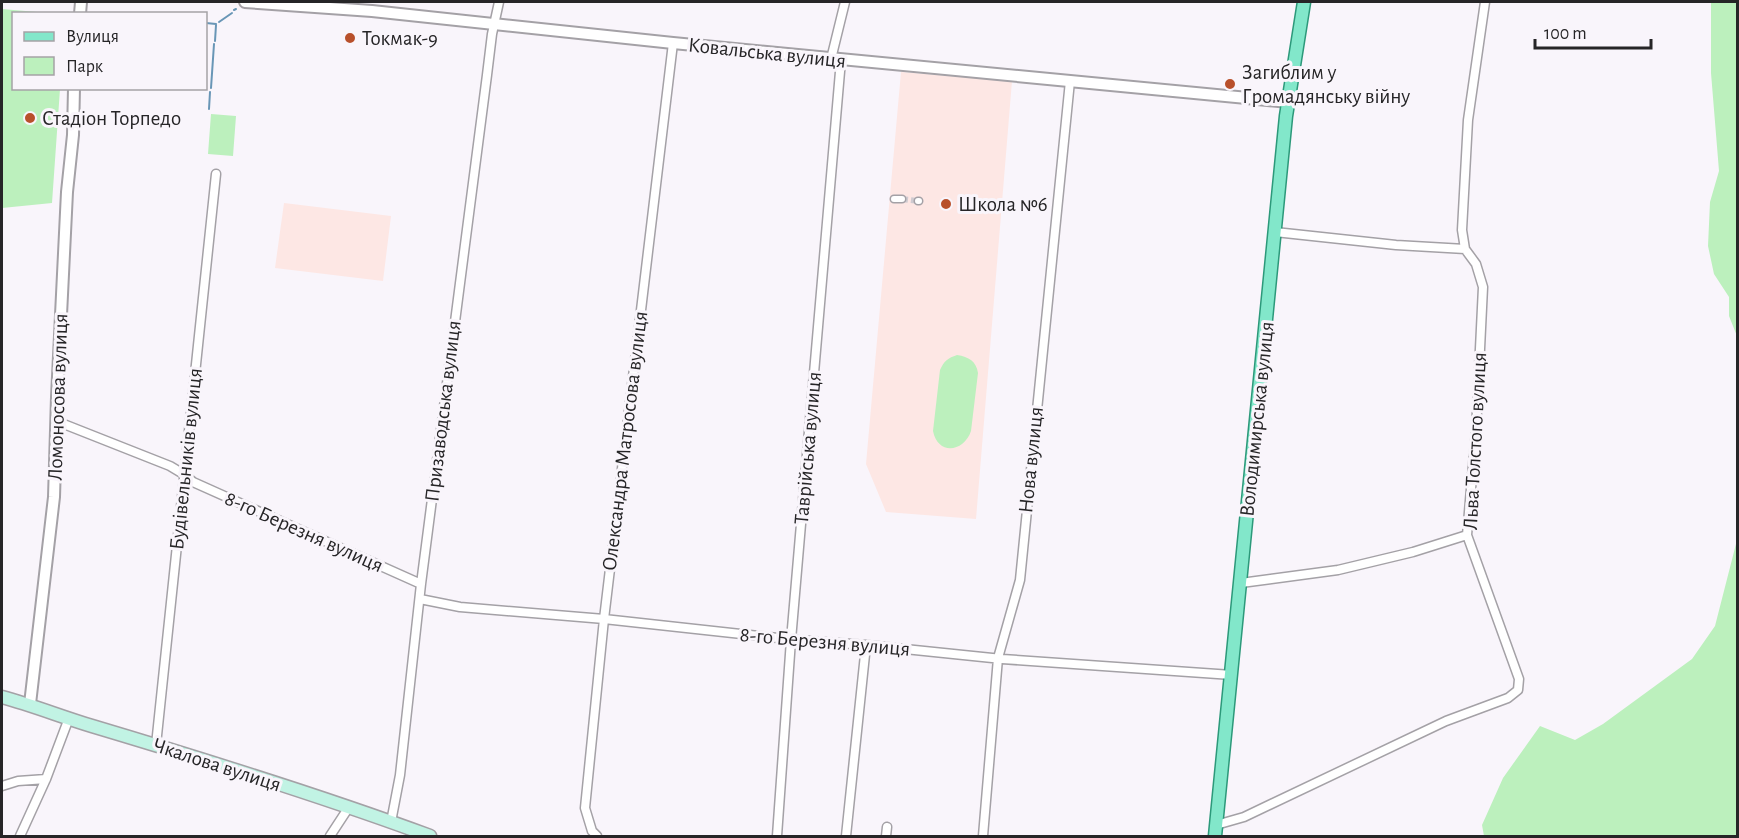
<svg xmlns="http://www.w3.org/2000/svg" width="1739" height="838" font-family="'Alegreya Sans',sans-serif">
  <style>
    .education { fill: #fde7e4 }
    .green { fill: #bcf0bd }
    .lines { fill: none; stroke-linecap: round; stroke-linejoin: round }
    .stream { stroke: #6996b6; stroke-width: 2 }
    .pedestrian-tunnel { stroke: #cfcbd1; stroke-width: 6; stroke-dasharray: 6 3; stroke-linecap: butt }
    .pedestrian-casing { stroke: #a4a1a6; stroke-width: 9 }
    .minor-casing { stroke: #a4a1a6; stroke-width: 11 }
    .tertiary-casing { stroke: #a4a1a6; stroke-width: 14 }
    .secondary-casing { stroke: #a4a1a6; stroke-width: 15 }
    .primary-casing { stroke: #2c997a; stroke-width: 15 }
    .pedestrian { stroke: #fff; stroke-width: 6 }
    .minor { stroke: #fff; stroke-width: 8 }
    .tertiary { stroke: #fff; stroke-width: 10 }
    .secondary { stroke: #c1f3e4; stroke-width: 12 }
    .primary { stroke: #82e7ca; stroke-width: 12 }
    .poi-dot { fill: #b8502b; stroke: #f9f5fb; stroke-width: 2 }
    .labels { text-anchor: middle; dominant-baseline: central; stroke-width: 6; stroke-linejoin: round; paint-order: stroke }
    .poi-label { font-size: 21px; fill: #262527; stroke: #f9f5fb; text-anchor: start }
    .street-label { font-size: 21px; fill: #262527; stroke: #f9f5fb }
  </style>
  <rect width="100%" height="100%" fill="#f9f5fb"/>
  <path class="education" d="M901,72l111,9 -36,438 -90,-7 -20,-48z
    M284,203l107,13 -8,65 -108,-13z"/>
  <path class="green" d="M1711,2h26v334l-8,-20v-19l-15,-23 -6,-28 2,-44 9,-31 -8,-98z
    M2,9l47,4 -35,1v74l46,1 -8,114 -50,5z
    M211,114l25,2 -3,40 -25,-2z
    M957,355c12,2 19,6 21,18l-7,58c-7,21 -33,25 -38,0l7,-61c4,-9 8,-12 17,-15z
    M1737,540v296h-253l-2,-11 21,-47 37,-52 35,14 28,-16 89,-65 23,-33z"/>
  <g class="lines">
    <path class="stream" d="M234,10l2,-1
      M219,22l13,-9
      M206,23l10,1
      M215,41l1,-16
      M211,88l3,-44
      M209,109l1,-17"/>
    <path class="pedestrian-tunnel" d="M902,199l16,2"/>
    <defs>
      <path id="pedestrian" d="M894,199h8
        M918,201h1"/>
      <path id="minor" d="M831,59l14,-57
        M1275,232l121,13 69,4
        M56,421l114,45 15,9 8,7 228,102
        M1241,583l97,-13 75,-18 54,-17
        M420,599l40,8 144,12 193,21 69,5 136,14 230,16
        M156,745l60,-571
        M2,786l16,-5 28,-2
        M391,822l9,-47 21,-191 66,-509 5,-41 7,-32
        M1216,825l28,-8 202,-96 62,-23 10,-8 1,-11 -52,-144 9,-104 7,-144 -7,-23 -11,-15 -3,-19 6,-110 17,-118
        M20,836l26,-57 23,-61
        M330,836l19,-29
        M597,836l-5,-5 -7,-23 19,-189 69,-576
        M777,836l14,-196 50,-580
        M846,836l20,-191
        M886,836l1,-9
        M983,836l15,-178 22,-78 50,-499"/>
      <path id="tertiary" d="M245,2l127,9 301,32 616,59
        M80,14l1,-12
        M30,704l24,-207 3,-100 10,-205 6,-57 1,-47"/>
      <path id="secondary" d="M2,697c30,8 60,20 90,29 114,34 227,69 338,110"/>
      <path id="primary" d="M1215,836l71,-720 18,-114"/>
    </defs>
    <use href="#pedestrian" class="pedestrian-casing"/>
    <use href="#minor" class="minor-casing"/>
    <use href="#tertiary" class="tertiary-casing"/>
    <use href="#secondary" class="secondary-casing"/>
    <use href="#primary" class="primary-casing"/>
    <use href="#pedestrian" class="pedestrian"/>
    <use href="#minor" class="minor"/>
    <use href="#tertiary" class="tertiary"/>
    <use href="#secondary" class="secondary"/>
    <use href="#primary" class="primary"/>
  </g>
  <g class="poi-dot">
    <circle cx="350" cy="38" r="6"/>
    <circle cx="1230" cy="84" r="6"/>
    <circle cx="30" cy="118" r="6"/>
    <circle cx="946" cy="204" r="6"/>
  </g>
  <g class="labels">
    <g class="poi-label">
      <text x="362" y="38">Токмак-9</text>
      <text x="1242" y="72">Загиблим у<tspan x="1242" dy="24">Громадянську війну</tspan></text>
      <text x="42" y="118">Стадіон Торпедо</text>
      <text x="958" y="204">Школа №6</text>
    </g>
    <g class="street-label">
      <text transform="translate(767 53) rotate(6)">Ковальська вулиця</text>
      <text transform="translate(58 397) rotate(-88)">Ломоносова вулиця</text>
      <text transform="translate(443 411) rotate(-83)">Призаводська вулиця</text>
      <text transform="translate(1257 419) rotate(-84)">Володимирська вулиця</text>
      <text transform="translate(625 441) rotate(-83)">Олександра Матросова вулиця</text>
      <text transform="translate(1475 441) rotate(-87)">Льва Толстого вулиця</text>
      <text transform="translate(808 448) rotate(-85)">Таврійська вулиця</text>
      <text transform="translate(186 459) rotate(-84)">Будівельників вулиця</text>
      <text transform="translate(1031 460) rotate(-84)">Нова вулиця</text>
      <text transform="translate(304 532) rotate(24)">8-го Березня вулиця</text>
      <text transform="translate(825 642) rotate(5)">8-го Березня вулиця</text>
      <text transform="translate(217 765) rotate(18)">Чкалова вулиця</text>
    </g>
  </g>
  <rect width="1739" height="838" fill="none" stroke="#262527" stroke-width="6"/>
  <rect x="12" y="12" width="195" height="78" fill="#f9f5fb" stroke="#a5a2a6" stroke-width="1.5"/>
  <rect x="24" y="32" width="30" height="9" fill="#82e7ca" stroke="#a5a2a6" stroke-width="1.5"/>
  <text x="66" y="42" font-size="18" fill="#262527">Вулиця</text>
  <rect x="24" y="57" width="30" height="18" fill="#bcf0bd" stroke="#a5a2a6" stroke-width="1.5"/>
  <text x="66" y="72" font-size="18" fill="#262527">Парк</text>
  <path d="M1535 39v9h116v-9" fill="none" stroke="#262527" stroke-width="3"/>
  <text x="1544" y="39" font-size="18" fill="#262527" stroke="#f9f5fb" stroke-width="4.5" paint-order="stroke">100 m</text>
</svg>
